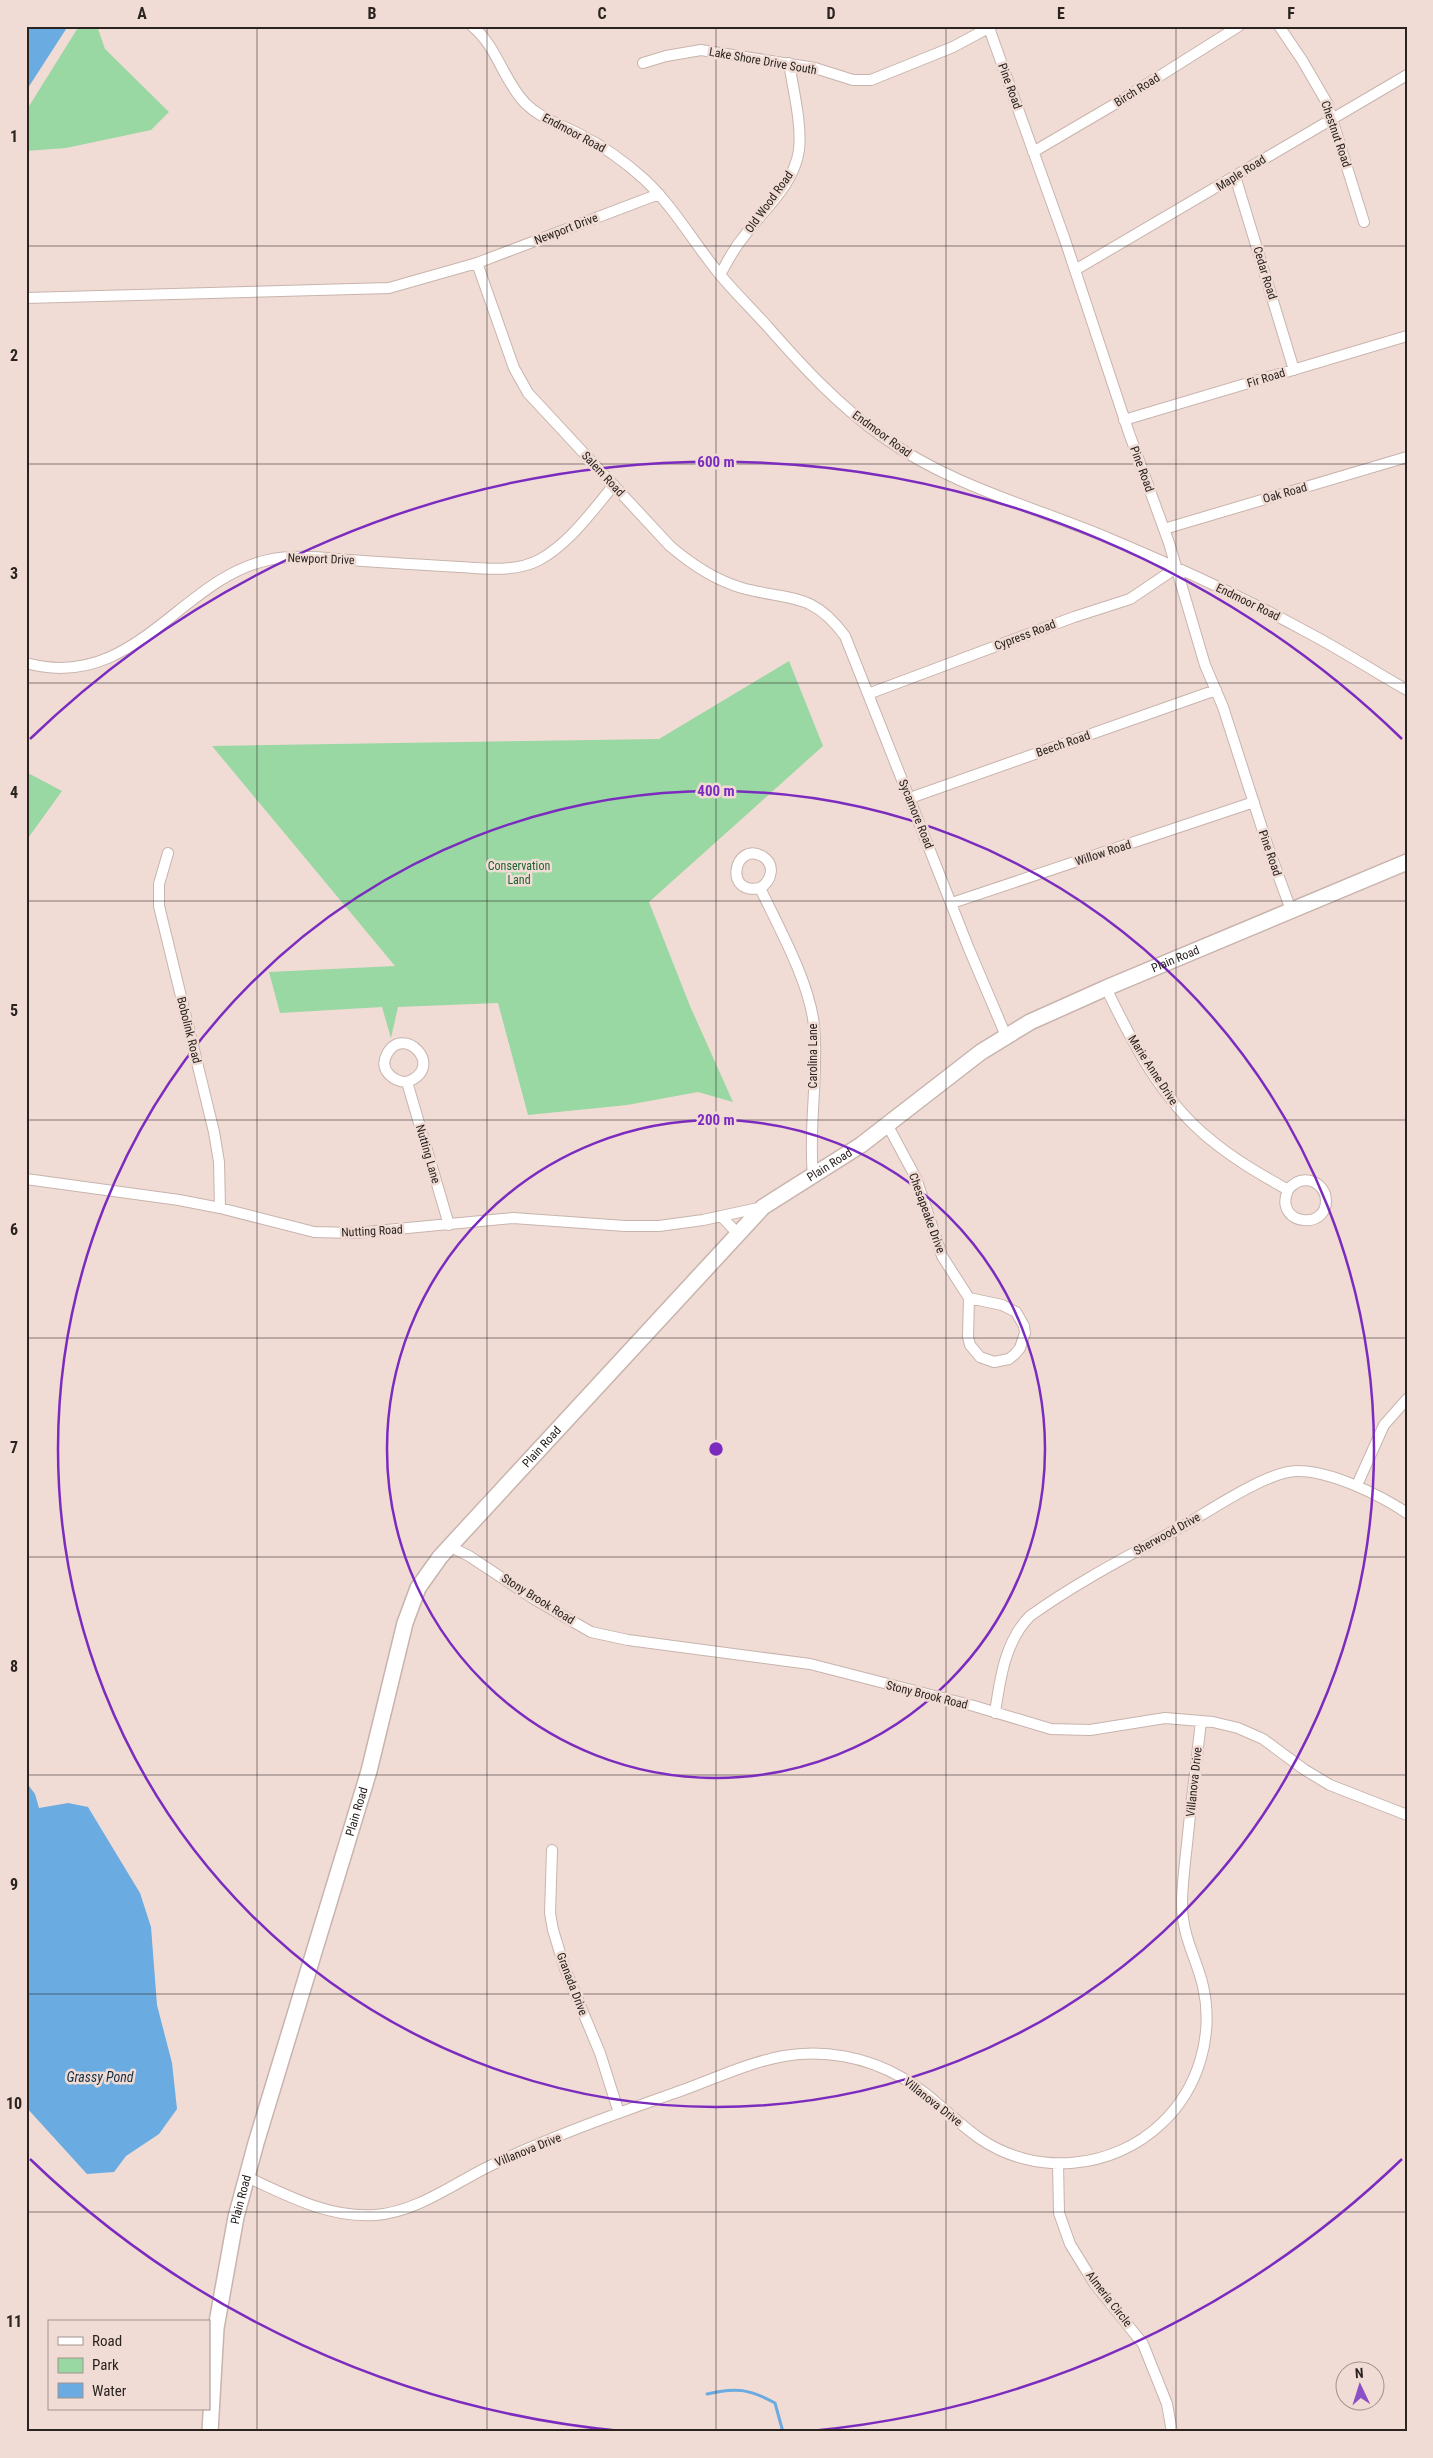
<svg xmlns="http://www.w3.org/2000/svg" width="1433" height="2458" font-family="'Roboto Condensed',sans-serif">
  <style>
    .green { fill: #99d7a3 }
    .water { fill: #6aabe1 }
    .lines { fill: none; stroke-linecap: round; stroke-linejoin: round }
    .stream { stroke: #6aabe1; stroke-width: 3 }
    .street-casing { stroke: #c8b4ad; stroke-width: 12 }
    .secondary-casing { stroke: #c8b4ad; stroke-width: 18 }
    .street { stroke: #fff; stroke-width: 10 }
    .secondary { stroke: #fff; stroke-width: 15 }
    .grid { fill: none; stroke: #2a2320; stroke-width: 1; stroke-opacity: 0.55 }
    .ring { fill: none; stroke: #7b2cbf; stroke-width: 2.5 }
    .labels { text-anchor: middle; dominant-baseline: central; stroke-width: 5; stroke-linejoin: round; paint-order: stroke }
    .street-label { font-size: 12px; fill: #2a2320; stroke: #f0dcd4 }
    .park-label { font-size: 12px; fill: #1d6330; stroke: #f0dcd4 }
    .water-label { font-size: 14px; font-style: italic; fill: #112d44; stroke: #f0dcd4 }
    .centre { fill: #7b2cbf; stroke: #f0dcd4; stroke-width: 2.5 }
    .ring-label { font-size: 15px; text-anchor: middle; font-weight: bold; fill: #7b2cbf; stroke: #f0dcd4; stroke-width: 5; stroke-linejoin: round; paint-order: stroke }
    .neatline { fill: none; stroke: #2a2320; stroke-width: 2 }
    .grid-label { font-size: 16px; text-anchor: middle; font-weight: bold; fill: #2a2320 }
  </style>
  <rect width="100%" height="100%" fill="#f0dcd4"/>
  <path class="green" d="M79,26h18l8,23 64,63 -18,18 -85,18 -40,3v-40z
    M789,661l34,85 -174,156 41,104 43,96 -35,-10 -71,13 -99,10 -30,-112 -100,4 -7,31 -9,-31 -102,6 -11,-41 126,-6 -183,-220 447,-7z
    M26,772l36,19 -36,50z"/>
  <path class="water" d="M26,26h42l-42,65z
    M26,1782l9,12 4,14 29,-5 20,4 52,86 11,34 6,78 15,58 5,46 -18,25 -33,22 -12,16 -27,2 -61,-67z"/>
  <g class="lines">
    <path class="stream" d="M707,2394c28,-7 43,-5 68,9l8,29"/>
    <defs>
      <path id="street" d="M472,26c25,20 31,54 53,77 17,17 36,21 56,32 22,11 44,27 63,44 29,27 48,61 73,92 16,20 34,37 51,56 35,40 71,79 115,110 68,49 149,69 225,101 67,28 133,58 197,93 35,18 68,40 102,59
        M1279,26l23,34 25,43 37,119
        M989,28l76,212 64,193 40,110 36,122 18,42 46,143 22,60
        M643,63l23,-7 35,-6 114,18 38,12h18l82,-33 39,-21
        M1033,152l87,-51 119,-75
        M1235,176l59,194
        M477,263l37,105 14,25 142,153c21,18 45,34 72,42 48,13 70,3 103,48l124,313 37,87
        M1075,270l332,-195
        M720,275c7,-13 13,-25 22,-36 20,-28 52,-53 57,-89 3,-26 -6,-61 -10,-87
        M26,298l363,-10 88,-25 182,-69
        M1124,420l283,-84
        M1164,529l243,-72
        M26,663c107,30 154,-84 242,-103 28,-6 56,-2 83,0 37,3 74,5 110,7 26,2 55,5 78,-7 31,-17 53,-49 75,-75
        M868,694l206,-77 56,-18 46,-31
        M910,798l306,-108
        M168,853l-9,31v22l55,226 5,30 1,46
        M760,888c-37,8 -26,-47 2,-32 14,8 10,25 -2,32 19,40 50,95 54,138 5,50 -6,100 -1,149
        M952,903l302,-101
        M1106,988c27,56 56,113 105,152 24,20 51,35 77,50 -16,37 46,42 37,4 -7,-16 -26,-19 -37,-4
        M407,1082c-14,0 -29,-13 -20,-28 16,-31 60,13 20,28l42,143
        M888,1126l28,52 26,78 27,42 -1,39 2,8 10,12 14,5 15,-3 6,-5 5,-6 5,-15 -1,-7 -8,-14 -14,-7 -33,-7
        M26,1179l153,21 41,8 94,24 41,1 158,-15 112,8h34l44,-6 60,-13
        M721,1216l17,18
        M1357,1485l27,-60 23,-26
        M449,1546l20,10 65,43 57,33 37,8 182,24 164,42 77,23 39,1 75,-12 48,4 25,6 25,11 42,31 25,15 77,30
        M995,1713c5,-34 10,-72 35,-97 50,-36 106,-64 160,-94 25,-15 81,-52 108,-51 33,0 82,24 109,42
        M552,1850l-2,63 3,17 12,39 35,84 19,60
        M1058,2164l1,49 11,31 24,39 49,61 24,60 5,28
        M247,2177c41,19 82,41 128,38 44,-3 83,-35 123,-53 60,-28 123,-50 185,-72 33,-12 67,-28 101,-34 40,-7 82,1 117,21 29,16 51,42 78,61 56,39 134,32 183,-15 37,-35 52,-88 41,-137 -7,-29 -21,-50 -21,-82 0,-23 4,-47 6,-70 4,-38 9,-76 13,-113"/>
      <g id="secondary">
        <path id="s1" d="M210,2432l6,-104 20,-111 20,-74 113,-372 36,-148 13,-35 22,-31 323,-350 98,-62 120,-93 49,-30 76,-34 301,-126"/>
      </g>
    </defs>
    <use href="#street" class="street-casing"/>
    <use href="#secondary" class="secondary-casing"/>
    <use href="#street" class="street"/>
    <use href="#secondary" class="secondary"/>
  </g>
  <path class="grid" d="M257,26v2406M487,26v2406M716,26v2406M946,26v2406M1176,26v2406M26,246h1381M26,464h1381M26,683h1381M26,901h1381M26,1120h1381M26,1338h1381M26,1557h1381M26,1775h1381M26,1994h1381M26,2212h1381"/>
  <g class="ring">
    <circle cx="716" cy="1449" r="329"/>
    <circle cx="716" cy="1449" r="658"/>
    <path d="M1402 2159A987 987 0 0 1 811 2431M621 2431A987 987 0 0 1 30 2159M30 739A987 987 0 0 1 1402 739"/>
  </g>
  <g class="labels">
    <g class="street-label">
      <text transform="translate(763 61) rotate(10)">Lake Shore Drive South</text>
      <text transform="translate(1010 86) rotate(70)">Pine Road</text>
      <text transform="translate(1137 90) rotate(-32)">Birch Road</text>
      <text transform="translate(574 133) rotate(28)">Endmoor Road</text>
      <text transform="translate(1336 134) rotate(71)">Chestnut Road</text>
      <text transform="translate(1241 173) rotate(-32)">Maple Road</text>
      <text transform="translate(769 202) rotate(-54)">Old Wood Road</text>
      <text transform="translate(566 229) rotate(-21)">Newport Drive</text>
      <text transform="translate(1265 273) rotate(73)">Cedar Road</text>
      <text transform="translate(1266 378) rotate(-17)">Fir Road</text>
      <text transform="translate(882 434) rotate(36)">Endmoor Road</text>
      <text transform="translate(1142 469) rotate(70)">Pine Road</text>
      <text transform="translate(603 474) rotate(47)">Salem Road</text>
      <text transform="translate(1285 493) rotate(-16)">Oak Road</text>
      <text transform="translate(321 559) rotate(2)">Newport Drive</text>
      <text transform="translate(1248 602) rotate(26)">Endmoor Road</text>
      <text transform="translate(1025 635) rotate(-21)">Cypress Road</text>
      <text transform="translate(1063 744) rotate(-19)">Beech Road</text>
      <text transform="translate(916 814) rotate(68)">Sycamore Road</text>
      <text transform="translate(1103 853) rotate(-18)">Willow Road</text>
      <text transform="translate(1270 853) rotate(71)">Pine Road</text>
      <text stroke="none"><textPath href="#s1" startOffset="1870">Plain Road</textPath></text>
      <text transform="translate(189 1030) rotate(76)">Bobolink Road</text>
      <text transform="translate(813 1056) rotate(-90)">Carolina Lane</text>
      <text transform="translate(1153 1070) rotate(57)">Marie Anne Drive</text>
      <text transform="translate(428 1154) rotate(74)">Nutting Lane</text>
      <text stroke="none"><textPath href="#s1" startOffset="1465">Plain Road</textPath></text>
      <text transform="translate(927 1213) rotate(70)">Chesapeake Drive</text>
      <text transform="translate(372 1231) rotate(-3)">Nutting Road</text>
      <text stroke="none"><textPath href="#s1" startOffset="1060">Plain Road</textPath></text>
      <text transform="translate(1167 1534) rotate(-29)">Sherwood Drive</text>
      <text transform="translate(538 1599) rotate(32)">Stony Brook Road</text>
      <text transform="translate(927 1695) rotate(14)">Stony Brook Road</text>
      <text transform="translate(1194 1782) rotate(-84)">Villanova Drive</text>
      <text stroke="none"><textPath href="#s1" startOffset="640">Plain Road</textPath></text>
      <text transform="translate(572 1984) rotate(69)">Granada Drive</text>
      <text transform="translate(933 2102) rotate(38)">Villanova Drive</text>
      <text transform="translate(528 2150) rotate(-22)">Villanova Drive</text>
      <text stroke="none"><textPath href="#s1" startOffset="235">Plain Road</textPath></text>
      <text transform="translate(1109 2299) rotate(52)">Almeria Circle</text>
    </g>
    <g class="park-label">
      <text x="519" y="866">Conservation<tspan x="519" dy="14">Land</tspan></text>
    </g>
    <g class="water-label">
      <text x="100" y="2077">Grassy Pond</text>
    </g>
  </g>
  <circle cx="716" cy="1449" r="8" class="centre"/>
  <g class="ring-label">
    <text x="716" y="467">600 m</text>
    <text x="716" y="796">400 m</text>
    <text x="716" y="1125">200 m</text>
  </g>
  <rect width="1433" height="2458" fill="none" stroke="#f0dcd4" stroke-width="55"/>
  <rect x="48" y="2320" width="162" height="90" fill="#f0dcd4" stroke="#a1928c"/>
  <rect x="58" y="2337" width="25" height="8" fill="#ffffff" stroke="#a1928c"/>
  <text x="92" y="2346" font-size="15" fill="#2a2320">Road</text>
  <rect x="58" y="2358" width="25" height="15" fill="#99d7a3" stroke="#a1928c"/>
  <text x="92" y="2370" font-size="15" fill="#2a2320">Park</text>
  <rect x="58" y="2383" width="25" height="15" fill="#6aabe1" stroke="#a1928c"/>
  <text x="92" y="2396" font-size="15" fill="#2a2320">Water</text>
  <g transform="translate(1360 2386) rotate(356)"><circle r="24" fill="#f0dcd4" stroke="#a1928c"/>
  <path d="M0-4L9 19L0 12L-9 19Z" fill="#8b4fc6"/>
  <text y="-8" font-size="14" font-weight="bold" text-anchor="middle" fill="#2a2320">N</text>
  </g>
  <rect x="28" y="28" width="1378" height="2402" class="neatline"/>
  <g class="grid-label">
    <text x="142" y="19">A</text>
    <text x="372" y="19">B</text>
    <text x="602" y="19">C</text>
    <text x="831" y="19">D</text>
    <text x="1061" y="19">E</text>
    <text x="1291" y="19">F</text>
    <text x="14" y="142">1</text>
    <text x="14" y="361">2</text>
    <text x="14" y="579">3</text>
    <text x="14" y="798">4</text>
    <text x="14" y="1016">5</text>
    <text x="14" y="1235">6</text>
    <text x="14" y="1453">7</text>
    <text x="14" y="1672">8</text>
    <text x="14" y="1890">9</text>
    <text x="14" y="2109">10</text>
    <text x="14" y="2327">11</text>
  </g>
</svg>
